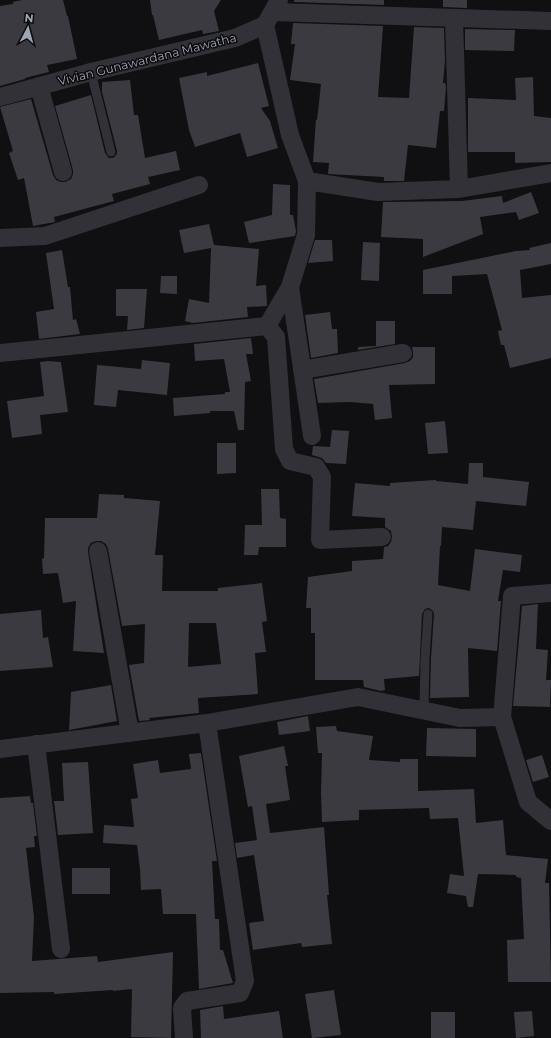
<svg xmlns="http://www.w3.org/2000/svg" width="551" height="1038" font-family="Montserrat,sans-serif">
  <style>
    .building { fill: #3a3a40; fill-rule: evenodd }
    .lines { fill: none; stroke-linecap: round; stroke-linejoin: round }
    .service { stroke: #313137; stroke-width: 9 }
    .minor { stroke: #313137; stroke-width: 18 }
    .labels { text-anchor: middle; dominant-baseline: central; stroke-width: 3; stroke-linejoin: round; paint-order: stroke }
    .street-label { font-size: 12px; fill: #a0a5b4; stroke: #0b0b0d }
  </style>
  <rect width="100%" height="100%" fill="#101012"/>
  <path class="building" d="M22,0h41l4,16h1l9,43 -30,6 2,7 -24,6v1l-25,7v-80l13,-2v-2z
    M150,0h71l-7,11 5,20 -16,3 -1,-4 -43,10 -6,-25h-1z
    M294,0h90v5l-90,-3z
    M443,0h24v8l-24,-1z
    M293,23l90,3 -5,71 31,1 5,-71 30,1 1,33 -2,22h2l1,4 -2,24h-4l-4,37 -28,-3 -4,36h-20v-4l-56,-3 1,-11 -16,-1 3,-43 1,1 4,-36 -31,-4 5,-36h-4z
    M465,29l50,1 -1,21 -49,-1z
    M258,63l11,43 -8,2 9,13 8,27 -31,9 -7,-24 -45,14 -6,-17 -10,-52 28,-6v4z
    M533,77l1,39 17,2v44l-36,1v-11h-47v-54l48,2 -1,-22z
    M130,80l4,35h4l7,43 31,-7 4,19 -32,7 2,7 -38,10 2,7 -60,16 1,5 -22,4 -9,-48 -6,2 -9,-27 4,-2 -13,-44 31,-8 22,76 3,5 5,2h4l6,-3 2,-5v-4l-18,-64 36,-11 14,58 4,5h4l4,-4v-3l-15,-59v-10z
    M273,184l17,1v30h3l3,16 -1,5 -46,7 -5,-21 28,-7z
    M531,192l8,21 -20,7 -3,-8 -36,5 3,17 -60,23v-18l-42,-2 2,-35 79,-1 40,-5 1,7z
    M209,224l5,21 45,4 -3,37 10,-1 1,21 -20,1 1,10 -55,6 -8,-2 4,-22 20,4 2,-55 -27,5 -5,-23z
    M315,240h17l1,21 -25,2z
    M363,242l17,1 -1,38 -18,-1z
    M551,243v21l-31,6 2,28 29,-3v63l-41,10 -6,-23h-3l-3,-14 4,-1 -15,-56 -35,2v18h-29v-24l93,-19 14,-1 -1,-2z
    M62,250l6,37h2l3,33 3,-1 4,15 -41,5 -3,-27 18,-3 -8,-56z
    M161,276h16v18l-17,-1z
    M116,289h31l-3,39 -17,2 1,-14h-12z
    M330,312l2,17h5l1,24 -27,5 -6,-43z
    M376,321h19v23l-37,6v-3l18,-1z
    M251,338l2,16h-7l5,27 -6,1 -1,48h-6l-4,-19h-24v2l-36,3 -1,-18 52,-4v-2h5l-6,-33 -29,2 -1,-17z
    M412,347h23v37l-46,1 3,33 -17,2 -2,-16 -23,-2 -32,1 -4,-24 91,-16 5,-2 3,-4v-5z
    M142,360l28,3 -3,32 -49,-5 -2,17 -22,-2 3,-40 44,4z
    M48,361l13,1 7,50 -28,3 2,19 -30,4 -5,-37 37,-5 -4,-34z
    M445,421l3,32 -20,1 -3,-31z
    M332,430l17,1 -3,33 -20,-1 -4,-5 -10,-3 1,-9 17,1z
    M217,443h19v30l-19,1z
    M469,463h14v14l46,5 -3,24 -50,-5 -3,29 -31,-3 -1,19h-1l-2,39 32,6 5,-42 47,6 -2,17 -17,-2 -5,31h3l-4,50 -29,-3 1,49 -39,1 1,-40 3,-44 -1,-3 -4,-3 -4,1 -3,5 -3,62 -35,3 1,11 -4,1 -17,-4 -1,-7h-48v-47h-4v-25h-5l2,-31 44,-6v-10l31,-2 1,-12 4,-1 3,-4 1,-5 -1,-6 -6,-4v-9l-33,-2 3,-33 35,3v-3l46,-3v1l32,3z
    M261,489h18l1,29 6,1v28h-27l-1,8h-14l1,-30h17z
    M99,494l25,1v3l36,3 -5,54h8l-1,36h56v-3l44,-5 5,38 -5,1 4,30 -11,1 3,41 -60,4 1,15 -50,5 1,2 -11,1 -10,-56 15,-2 1,-39 -23,2 -14,-77 -2,-5 -5,-3h-5l-5,2 -3,5v4l16,101 -31,-2 3,-50 -13,2 -5,-30 -15,1 -1,-15 2,-1 1,-40h52zM189,623h27l5,41 -33,3z
    M538,604l-2,45 12,1 -2,30h5l-1,27 -37,-1 9,-100z
    M41,610l2,28 5,-1 5,30 -53,4v-57z
    M111,685l6,36 -48,9 2,-38z
    M308,716l2,15 -31,4 -2,-13z
    M336,726l1,5 36,5 -4,24 31,2v-3h18v32l56,-2 2,34 27,-3 3,35 42,4 -3,24h4l2,99h-43l-1,-42 17,-1 -3,-61 -5,-1v-2l-38,-1 -5,33h-5l-2,-11 -19,-3 3,-19 14,2 -6,-58 -28,1 -1,-11 -70,2v10l-37,2 -1,-29 1,-40h-4l-2,-26z
    M427,728l49,1v28l-50,-1z
    M284,746l4,20h-3l5,34 -24,4 4,29 54,-6 5,68h-2l5,49 -30,3 -1,-4 -48,7 -4,-27 15,-2 -10,-66 -17,3 -2,-15 22,-3 -5,-34 -4,1 -9,-51z
    M201,753l16,108h-5l3,58h4l1,31h3l10,33 -34,6 -3,-75h-33l-2,-25 -20,1 -1,-21 -3,-24 -34,-2 1,-18 30,2 -3,-28 7,-1 -5,-34 25,-4 2,13 31,-4 -2,-15z
    M542,755l7,22 -16,5 -7,-22z
    M88,762l5,71 -35,2 -4,-34h10l-2,-38z
    M30,796l1,7h2l4,33h-3l1,11 -9,1 8,69 -2,44 65,-5 1,6 75,-10 -2,86 -40,-1 1,-48 -19,2v-1l-59,4v-2l-54,1v-195z
    M72,868h38v26h-38z
    M334,990l7,45 -29,3 -7,-44z
    M223,1006l1,13 55,-8 4,27h-82l-1,-28z
    M532,1011l2,25 -18,2 -2,-26z
    M431,1012h24v26h-24z"/>
  <g class="lines">
    <path class="service" d="M91,72l20,80
      M424,709l1,-51 3,-44"/>
    <path class="minor" d="M274,12l277,9
      M454,18l5,171
      M39,86l24,86
      M0,97l91,-25 144,-34 30,-13 14,-25
      M307,181l71,11 81,-3 92,-16
      M0,238l45,-2 154,-51
      M290,287l22,149
      M267,326l9,11 8,112 6,12 26,6 6,10 -2,63 62,-3
      M0,353l267,-27 23,-39 16,-52 1,-54 -17,-46 -25,-110
      M302,370l101,-17
      M98,551l32,182
      M502,717l10,-121 39,-3
      M207,723l151,-26 102,21 42,-1 26,85 23,19
      M36,744l25,205
      M0,749l207,-26 38,258 -5,12 -53,8 -5,7 2,30"/>
  </g>
  <g class="labels">
    <g class="street-label">
      <text transform="translate(147 59) rotate(-14)">Vivian Gunawardana Mawatha</text>
    </g>
  </g>
  <g transform="translate(28 28) rotate(6)" stroke="#0b0b0d" stroke-width="3" paint-order="stroke">
  <path d="M0-3L7 15L0 10L-7 15Z" fill="#a0a5b4"/>
  <text y="-6" font-size="11" font-weight="bold" text-anchor="middle" fill="#a0a5b4">N</text>
  </g>
</svg>
